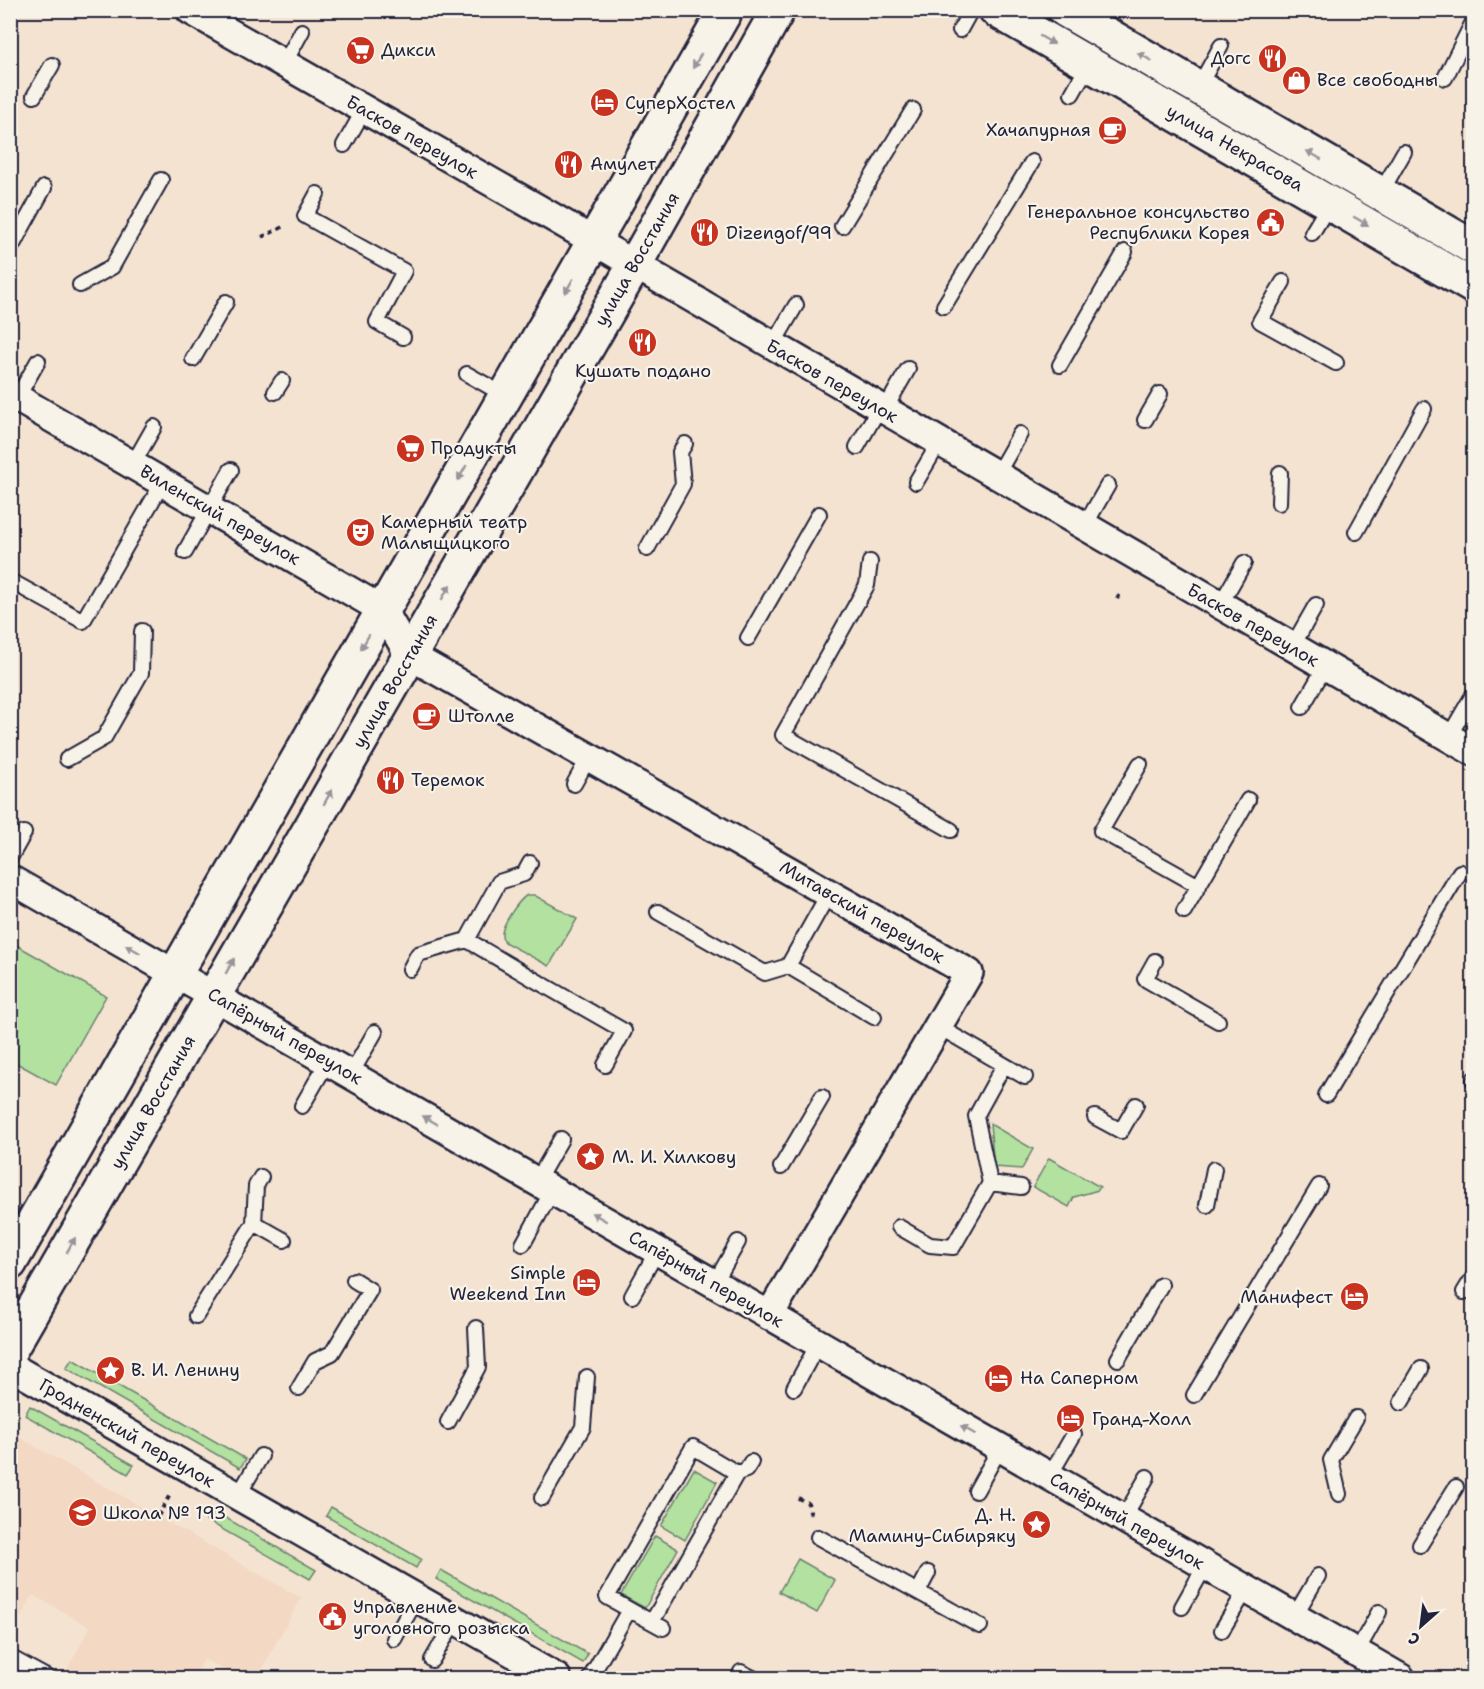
<svg xmlns="http://www.w3.org/2000/svg" width="1484" height="1689" font-family="'Shantell Sans',sans-serif">
  <style>
    .built { fill: #f3d8c3 }
    .green { fill: #b3e1a0; stroke: #6a826e; stroke-width: 1.5 }
    .lines { fill: none; stroke-linecap: round; stroke-linejoin: round }
    .lane-casing { stroke: #22223b; stroke-width: 18 }
    .street-casing { stroke: #22223b; stroke-width: 32 }
    .secondary-casing { stroke: #22223b; stroke-width: 38 }
    .path { stroke: #22223b; stroke-width: 4; stroke-dasharray: 4.5 4.5; stroke-linecap: butt }
    .lane { stroke: #f7f3e8; stroke-width: 14 }
    .street { stroke: #f7f3e8; stroke-width: 27 }
    .secondary { stroke: #f7f3e8; stroke-width: 33 }
    .oneway { fill: #97959a }
    .labels { text-anchor: middle; dominant-baseline: central; stroke-width: 4.5; stroke-linejoin: round; paint-order: stroke }
    .poi-label { font-size: 18px; fill: #22223b; stroke: #f7f3e8; text-anchor: start }
    .street-label { font-size: 18px; fill: #22223b; stroke: #f7f3e8 }
  </style>
  <rect width="100%" height="100%" fill="#f5e3d2"/>
  <filter id="ink" filterUnits="userSpaceOnUse"><feTurbulence type="fractalNoise" baseFrequency=".0167" numOctaves="2"/><feDisplacementMap in="SourceGraphic" scale="12" xChannelSelector="R" yChannelSelector="G"/><feConvolveMatrix kernelMatrix="1 2 1 2 8 2 1 2 1" color-interpolation-filters="sRGB"/></filter>
  <g filter="url(#ink)">
    <path class="built" d="M10,1432l291,166 -44,80h-17l-36,-19 -11,19h-8l-12,-6 -4,6h-35l-11,-5 -4,5h-40l-13,-7 24,-44 -57,-32 -16,28 -6,-4z"/>
    <path class="green" d="M527,895h7l43,24 -28,47 -43,-23c-2,-3 -4,-4 -4,-8 -1,-10 17,-35 25,-40z
      M11,942l95,54 -50,89 -45,-25z
      M990,1124l43,25 -11,20 -28,-2z
      M1049,1158l51,29 -2,3 -24,7 -5,10 -36,-20z
      M72,1359l174,100 -6,9 -174,-100z
      M30,1406l104,59 -6,9 -103,-59z
      M694,1469l23,13 -32,58 -24,-14z
      M331,1507l90,52 -5,9 -90,-52z
      M212,1510l104,60 -6,9 -104,-59z
      M655,1536l23,13 -33,59 -24,-13z
      M798,1559l37,21 -18,33 -38,-21z
      M441,1570l147,84 -5,9 -147,-84z"/>
    <g class="lines">
      <defs>
        <path id="lane" d="M960,30l11,-20
          M284,64l18,-33
          M1445,78l29,-58
          M1198,88l23,-42
          M1072,94l17,-30
          M34,96l18,-31
          M344,145l20,-35
          M317,194l-12,22 99,55 -27,51 26,15
          M1380,194l24,-42
          M842,226l71,-116
          M1312,233l18,-30
          M10,250l34,-62
          M1283,282l-23,39 76,42
          M80,285l32,-18 49,-87
          M944,306l88,-144
          M772,346l24,-41
          M193,359l33,-57
          M1060,365l65,-113
          M467,374l39,22
          M275,392l7,-11
          M17,398l21,-37
          M884,411l24,-42
          M1145,420l15,-26
          M857,447l22,-39
          M133,464l21,-37
          M996,476l24,-42
          M916,482l23,-39
          M1279,503l1,-30
          M1084,527l24,-42
          M1356,532l68,-123
          M647,549l36,-65 -3,-32 5,-8
          M185,552l46,-82
          M870,562l-3,23 -84,150 168,95
          M16,584l67,37 80,-139
          M1220,605l24,-42
          M748,638l71,-124
          M1292,647l24,-42
          M1302,707l23,-40
          M1448,738l25,-43
          M67,759l37,-21 37,-65 1,-42
          M1140,764l-39,67 98,55
          M574,784l15,-27
          M10,858l14,-25
          M1184,911l64,-111
          M658,912l107,61 23,-7 41,-73
          M467,940l73,43
          M1155,961l-10,18 73,42
          M788,966l86,51
          M410,969l8,-15 49,-14 32,-58 25,-8 6,-11
          M542,984l82,47 -19,34
          M939,1027l86,50
          M351,1074l24,-42
          M1474,1079v3
          M1326,1095l134,-223
          M302,1106l26,-45
          M1095,1117l26,14 15,-26
          M781,1167l41,-70
          M537,1181l24,-42
          M990,1183l31,4
          M1207,1205l7,-36
          M254,1223l30,17
          M899,1227l31,18 23,2 37,-64 -14,-67 28,-51
          M523,1244l29,-53
          M714,1284l24,-42
          M1464,1292l10,-16
          M632,1296l25,-45
          M196,1316l58,-93 2,-37 5,-9
          M1118,1359l43,-74
          M299,1388l16,-27 17,-8 38,-63 -16,-10
          M794,1388l24,-44
          M1194,1395l125,-209
          M1401,1403l20,-34
          M448,1422l30,-55 -2,-39
          M737,1473l9,-3 5,-8
          M1049,1477l25,-43
          M976,1491l24,-43
          M1339,1494l-8,-34 25,-42
          M238,1496l23,-40
          M542,1498l41,-71 4,-50
          M1123,1519l24,-42
          M818,1537l162,89
          M1420,1545l36,-58
          M918,1592l10,-19
          M1182,1607l23,-41
          M1294,1617l24,-41
          M652,1622l85,-149 -44,-26 -86,150c19,11 37,21 56,31
          M1222,1630l24,-40
          M394,1639l23,-41
          M1356,1653l23,-41
          M432,1660l23,-40
          M10,1667l5,-7 33,18
          M741,1672l12,6
          M590,1678l39,-68"/>
        <path id="street" d="M190,10l347,198 937,544
          M10,394l373,216 26,45 560,318 -200,343
          M10,879l1391,799
          M10,1366l547,312"/>
        <path id="secondary" d="M996,10l478,277
          M1065,10l409,238
          M10,1263l716,-1253
          M10,1350l624,-1084 144,-256"/>
      </defs>
      <use href="#lane" class="lane-casing"/>
      <use href="#street" class="street-casing"/>
      <use href="#secondary" class="secondary-casing"/>
      <path class="path" d="M262,237l23,-11
        M1117,599l4,-6
        M798,1498l10,5 3,12
        M158,1516l13,-23"/>
      <use href="#lane" class="lane"/>
      <use href="#street" class="street"/>
      <use href="#secondary" class="secondary"/>
    </g>
    <defs><path id="oneway-solid" d="M-6-.8H1V-3.2L6.5 0L1 3.2V.8H-6Z" transform="scale(1.5)"/></defs>
    <g class="oneway">
      <use href="#oneway-solid" transform="translate(1047 40) rotate(30)"/>
      <use href="#oneway-solid" transform="translate(1145 57) rotate(-150)"/>
      <use href="#oneway-solid" transform="translate(697 61) rotate(120)"/>
      <use href="#oneway-solid" transform="translate(1314 155) rotate(-150)"/>
      <use href="#oneway-solid" transform="translate(1361 221) rotate(30)"/>
      <use href="#oneway-solid" transform="translate(569 286) rotate(120)"/>
      <use href="#oneway-solid" transform="translate(462 473) rotate(120)"/>
      <use href="#oneway-solid" transform="translate(446 592) rotate(-60)"/>
      <use href="#oneway-solid" transform="translate(365 642) rotate(120)"/>
      <use href="#oneway-solid" transform="translate(328 797) rotate(-60)"/>
      <use href="#oneway-solid" transform="translate(133 949) rotate(-150)"/>
      <use href="#oneway-solid" transform="translate(230 966) rotate(-60)"/>
      <use href="#oneway-solid" transform="translate(430 1120) rotate(-150)"/>
      <use href="#oneway-solid" transform="translate(599 1217) rotate(-150)"/>
      <use href="#oneway-solid" transform="translate(71 1245) rotate(-60)"/>
      <use href="#oneway-solid" transform="translate(968 1430) rotate(-150)"/>
    </g>
  </g>
  <defs>
    <symbol id="supermarket-disc" viewBox="-11 -11 22 22"><circle r="9.5" fill="#c8321e" stroke="#f7f3e8"/><path d="M-6-5.5h2.5l.6 2H6L4.5 2H-2.5L-4.4-4H-6ZM-1.5 3.2a1.3 1.3 0 1 0 .1 0ZM3 3.2a1.3 1.3 0 1 0 .1 0Z" fill="#fff"/></symbol>
    <symbol id="restaurant-disc" viewBox="-11 -11 22 22"><circle r="9.5" fill="#c8321e" stroke="#f7f3e8"/><path d="M-5-6h1v4h1v-4h1v4h1v-4h1v5L-1.5 .5V6h-2V.5L-5-1ZM5-6V6H3V1.5H1.5Q1.5-4 5-6Z" fill="#fff"/></symbol>
    <symbol id="shop-disc" viewBox="-11 -11 22 22"><circle r="9.5" fill="#c8321e" stroke="#f7f3e8"/><path d="M-5-2.5h2.3a2.7 3.5 0 0 1 5.4 0H5L5.5 6h-11ZM-1.5-2.5h3a1.5 2.3 0 0 0-3 0Z" fill="#fff"/></symbol>
    <symbol id="hotel-disc" viewBox="-11 -11 22 22"><circle r="9.5" fill="#c8321e" stroke="#f7f3e8"/><path d="M-6-4.5h1.5V1H6V5H4.5V3h-9V5H-6ZM-4 0a1.8 1.8 0 1 1 3.6 0ZM.5 0V-2.5h3Q6-2.5 6 0Z" fill="#fff"/></symbol>
    <symbol id="cafe-disc" viewBox="-11 -11 22 22"><circle r="9.5" fill="#c8321e" stroke="#f7f3e8"/><path d="M-5.5-4.5H6V0H3Q3 3.5 0 3.5H-2.5Q-5.5 3.5-5.5 0ZM3-3.2v2h1.7v-2ZM-6 4.5H4V6H-6Z" fill="#fff"/></symbol>
    <symbol id="civic-disc" viewBox="-11 -11 22 22"><circle r="9.5" fill="#c8321e" stroke="#f7f3e8"/><path d="M-.6-6.5H3V-4.5H.6V-3L4-1V1h2V6H-6V1h2V-1L-.6-3ZM-1.2 2.5V6h2.4V2.5Z" fill="#fff"/></symbol>
    <symbol id="theatre-disc" viewBox="-11 -11 22 22"><circle r="9.5" fill="#c8321e" stroke="#f7f3e8"/><path d="M-5-5.5Q0-4 5-5.5V0Q5 5 0 6Q-5 5-5 0ZM-3.3-2.5H-1v1.5H-3.3ZM1-2.5H3.3v1.5H1ZM-2.8 1Q0 5.5 2.8 1Z" fill="#fff"/></symbol>
    <symbol id="sight-disc" viewBox="-11 -11 22 22"><circle r="9.5" fill="#c8321e" stroke="#f7f3e8"/><path d="M0-6L1.8-2.2L6-1.7L2.9 1.2L3.7 5.4L0 3.3L-3.7 5.4L-2.9 1.2L-6-1.7L-1.8-2.2Z" fill="#fff"/></symbol>
    <symbol id="school-disc" viewBox="-11 -11 22 22"><circle r="9.5" fill="#c8321e" stroke="#f7f3e8"/><path d="M0-5L7-2L0 1L-7-2ZM-4 1L0 2.5L4 1V4Q0 6-4 4Z" fill="#fff"/></symbol>
  </defs>
  <g fill-rule="evenodd">
    <use href="#supermarket-disc" x="344" y="34" width="33" height="33"/>
    <use href="#restaurant-disc" x="1256" y="42" width="33" height="33"/>
    <use href="#shop-disc" x="1280" y="64" width="33" height="33"/>
    <use href="#hotel-disc" x="588" y="86" width="33" height="33"/>
    <use href="#cafe-disc" x="1096" y="114" width="33" height="33"/>
    <use href="#restaurant-disc" x="552" y="148" width="33" height="33"/>
    <use href="#civic-disc" x="1254" y="206" width="33" height="33"/>
    <use href="#restaurant-disc" x="688" y="216" width="33" height="33"/>
    <use href="#restaurant-disc" x="626" y="326" width="33" height="33"/>
    <use href="#supermarket-disc" x="394" y="432" width="33" height="33"/>
    <use href="#theatre-disc" x="344" y="516" width="33" height="33"/>
    <use href="#cafe-disc" x="410" y="700" width="33" height="33"/>
    <use href="#restaurant-disc" x="374" y="764" width="33" height="33"/>
    <use href="#sight-disc" x="574" y="1140" width="33" height="33"/>
    <use href="#hotel-disc" x="570" y="1266" width="33" height="33"/>
    <use href="#hotel-disc" x="1338" y="1280" width="33" height="33"/>
    <use href="#sight-disc" x="94" y="1354" width="33" height="33"/>
    <use href="#hotel-disc" x="982" y="1362" width="33" height="33"/>
    <use href="#hotel-disc" x="1054" y="1402" width="33" height="33"/>
    <use href="#school-disc" x="66" y="1496" width="33" height="33"/>
    <use href="#sight-disc" x="1020" y="1508" width="33" height="33"/>
    <use href="#civic-disc" x="316" y="1600" width="33" height="33"/>
  </g>
  <g class="labels">
    <g class="poi-label">
      <text x="381" y="50">Дикси</text>
      <text x="1251" y="58" text-anchor="end">Догс</text>
      <text x="1317" y="80">Все свободны</text>
      <text x="625" y="103">СуперХостел</text>
      <text x="1091" y="130" text-anchor="end">Хачапурная</text>
      <text x="590" y="164">Амулет</text>
      <text x="1250" y="212" text-anchor="end">Генеральное консульство<tspan x="1250" dy="21">Республики Корея</tspan></text>
      <text x="726" y="233">Dizengof/99</text>
      <text x="643" y="371" text-anchor="middle">Кушать подано</text>
      <text x="431" y="448">Продукты</text>
      <text x="381" y="522">Камерный театр<tspan x="381" dy="21">Малыщицкого</tspan></text>
      <text x="448" y="716">Штолле</text>
      <text x="411" y="780">Теремок</text>
      <text x="612" y="1157">М. И. Хилкову</text>
      <text x="566" y="1273" text-anchor="end">Simple<tspan x="566" dy="21">Weekend Inn</tspan></text>
      <text x="1333" y="1297" text-anchor="end">Манифест</text>
      <text x="131" y="1370">В. И. Ленину</text>
      <text x="1020" y="1378">На Саперном</text>
      <text x="1092" y="1419">Гранд-Холл</text>
      <text x="103" y="1513">Школа № 193</text>
      <text x="1016" y="1515" text-anchor="end">Д. Н.<tspan x="1016" dy="21">Мамину-Сибиряку</tspan></text>
      <text x="353" y="1607">Управление<tspan x="353" dy="21">уголовного розыска</tspan></text>
    </g>
    <g class="street-label">
      <text transform="translate(412 137) rotate(30)">Басков переулок</text>
      <text transform="translate(1235 148) rotate(30)">улица Некрасова</text>
      <text transform="translate(637 259) rotate(-60)">улица Восстания</text>
      <text transform="translate(832 381) rotate(30)">Басков переулок</text>
      <text transform="translate(220 515) rotate(30)">Виленский переулок</text>
      <text transform="translate(1253 625) rotate(30)">Басков переулок</text>
      <text transform="translate(395 681) rotate(-60)">улица Восстания</text>
      <text transform="translate(862 912) rotate(30)">Митавский переулок</text>
      <text transform="translate(285 1036) rotate(30)">Сапёрный переулок</text>
      <text transform="translate(153 1102) rotate(-60)">улица Восстания</text>
      <text transform="translate(706 1279) rotate(30)">Сапёрный переулок</text>
      <text transform="translate(127 1433) rotate(30)">Гродненский переулок</text>
      <text transform="translate(1127 1521) rotate(30)">Сапёрный переулок</text>
    </g>
  </g>
  <rect width="1484" height="1689" fill="none" stroke="#f7f3e8" stroke-width="36"/>
  <rect x="18" y="18" width="1448" height="1653" fill="none" stroke="#22223b" stroke-width="2" filter="url(#ink)"/>
  <g transform="translate(1421 1626) rotate(208)" stroke="#f7f3e8" stroke-width="4.5" paint-order="stroke">
  <path d="M0-4.5L10 22L0 15L-10 22Z" fill="#22223b"/>
  <text y="-9" font-size="16" font-weight="bold" text-anchor="middle" fill="#22223b">С</text>
  </g>
</svg>
